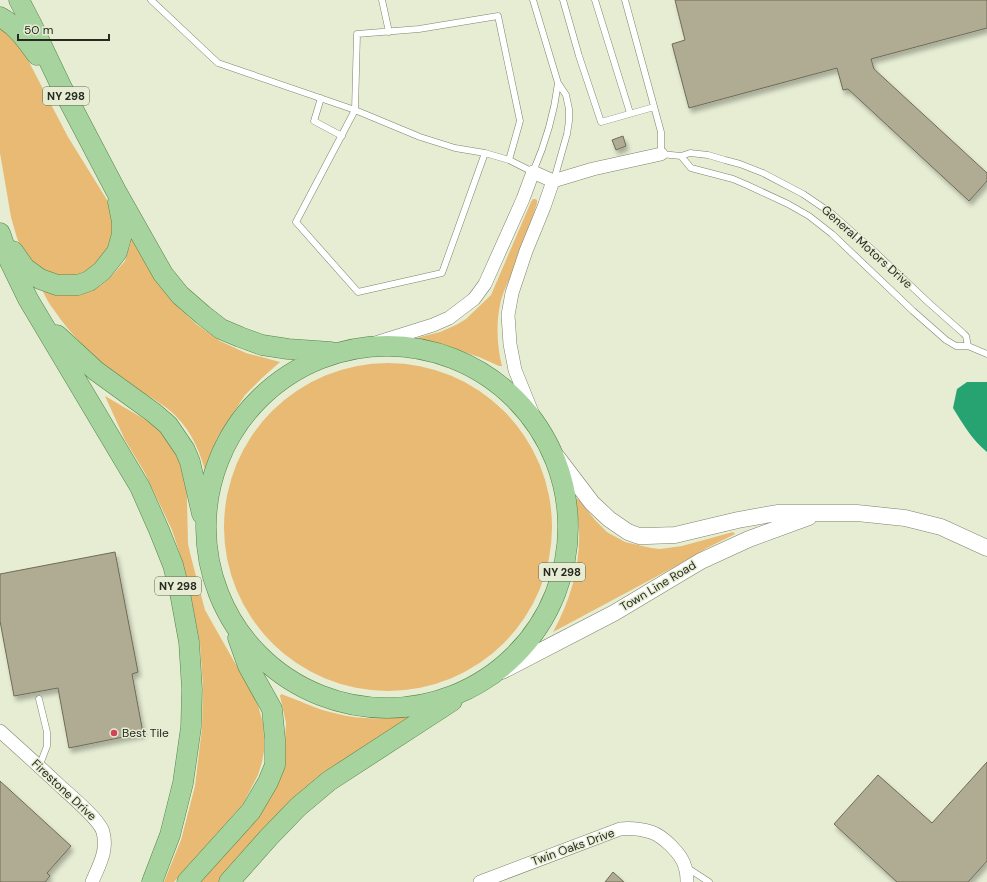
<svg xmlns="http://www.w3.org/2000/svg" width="987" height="882" font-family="'DM Sans',sans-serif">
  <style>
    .green { fill: #e8ba73 }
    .water { fill: #27a372 }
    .building { fill: #b0ab93; stroke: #706b55; filter: url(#shadow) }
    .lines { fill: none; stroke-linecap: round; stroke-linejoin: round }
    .service-casing { stroke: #7d836c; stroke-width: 7 }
    .minor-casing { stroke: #7d836c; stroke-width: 14 }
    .tertiary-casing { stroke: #7d836c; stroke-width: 17 }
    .primary-casing { stroke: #548548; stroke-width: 21 }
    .service { stroke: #fff; stroke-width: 6 }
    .minor { stroke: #fff; stroke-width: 13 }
    .tertiary { stroke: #fff; stroke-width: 16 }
    .primary { stroke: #a7d39e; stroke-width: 20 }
    .poi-dot { fill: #d2425b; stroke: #e6edd3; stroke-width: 1.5 }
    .labels { text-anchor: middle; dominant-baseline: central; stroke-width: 3; stroke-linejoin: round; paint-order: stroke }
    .shield { fill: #e6edd3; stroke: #606456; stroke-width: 1 }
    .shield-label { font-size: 11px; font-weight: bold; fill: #272a20 }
    .street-label { font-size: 12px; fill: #272a20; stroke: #e6edd3 }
    .poi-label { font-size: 12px; fill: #272a20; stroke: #e6edd3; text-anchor: start }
  </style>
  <defs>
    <filter id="shadow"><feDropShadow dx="2.5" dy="4.5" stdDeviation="2" flood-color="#0004"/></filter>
  </defs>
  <rect width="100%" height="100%" fill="#e6edd3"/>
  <path class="green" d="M0,22l16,15 52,100 44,71 5,23 -13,30 -27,16 -17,1 -23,-11 -15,-17 -5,-12 -6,-21 -11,-64z
    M533,199h2l2,1v3c-7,22 -15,44 -24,67 -4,11 -11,23 -13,35 -4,19 -3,42 2,61h-3l-20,-9 -30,-10 -32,-8 3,-2 20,-5 16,-7 10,-6 25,-24 40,-93z
    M132,234l32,56 14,17 18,17 24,17 26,12 34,9 -18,16 -17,17 -28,43 -7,17 -5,15c-7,-24 -17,-45 -37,-61 -15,-12 -34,-20 -49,-32 -24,-19 -48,-41 -65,-67 -5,-6 -9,-14 -12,-21l38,4 20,-7 10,-8 15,-17 5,-16z
    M224 527a164 164 0 1 1 328 0a164 164 0 1 1-328 0Z
    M105,396l51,30 18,20 12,30 1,24 1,44 3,13 14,53 30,53 14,21 8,18 6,21 1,15v13l-2,11 -4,13 -15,29 -69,78h-10l17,-42 14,-54 7,-58 1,-42 -3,-42 -9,-48 -10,-39 -9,-27 -27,-57 -20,-33z
    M575,498l4,2 16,20 12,12 18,10 26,6 9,1 22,-3 51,-14 2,2 -28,14 -29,17 -125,67c17,-31 27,-64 26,-100 0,-12 -3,-23 -4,-34z
    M281,694c18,6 34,15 53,19 29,8 56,6 86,1l-144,105 -57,63h-23l84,-113 5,-28 1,-18 -6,-27z"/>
  <path class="water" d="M967,382h20v70c-15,-12 -24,-28 -34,-44l4,-19z"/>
  <path class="building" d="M675,0h312v28l-116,31 3,10 113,104v8l-18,20 -121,-112 -5,1 -6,-22 -148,40 -17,-64 13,-4z
    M623,136l3,10 -10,4 -4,-10z
    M115,552l23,120 -6,2 11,59 -74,15 -11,-60 -44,8 -14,-75v-47z
    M987,762v99l-19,21h-71l-63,-58 44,-49 54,48z
    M0,781l71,65 -24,27 3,3 -5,6h-45z
    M613,872l11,10h-19z"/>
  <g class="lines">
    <defs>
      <path id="service" d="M151,0l67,63 137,47 2,-76 62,-5 79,-13 22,105 -11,39
        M382,0l7,32
        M533,0l25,83 8,12 3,14v12l-2,13 -13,46
        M563,0l16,56 22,66 53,-15
        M595,0l35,113
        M625,0l36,132v22l20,2 9,-3 18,2 17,5 15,4 23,9 40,21 28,19 43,38 55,52 34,30 3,3 2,10h-12l-10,-6 -33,-29 -81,-77 -23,-18 -21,-12 -41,-19 -14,-6 -42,-11 -10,-12
        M321,98l-7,23 28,15
        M485,153l-30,-5 -35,-11 -65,-27 -59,112 62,70 84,-19 43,-120 24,7 24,12c13,-30 21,-57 25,-89
        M968,346l19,8
        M39,767l8,-21v-14l-8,-33
        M686,867l23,15"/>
      <path id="minor" d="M369,345l64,-20 16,-7 25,-19 11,-15 38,-85 10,-27 20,9 40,-12 68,-15
        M536,422l-21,-52 -5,-26 -2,-29 4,-22 14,-42 18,-44 9,-26
        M0,731c20,18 40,36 59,54 11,10 41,35 44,47 5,19 -4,33 -11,50
        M480,882l140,-53c10,-1 21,0 31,3 12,4 31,22 34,35 2,5 2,10 2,15"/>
      <path id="tertiary" d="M557,457l35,46 17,16 19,13 11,4h8l28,-1 63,-15 39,-7h80l48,5 36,9 46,21
        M502,671l112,-58 87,-52 48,-22 60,-22"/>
      <path id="primary" d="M19,0l12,23 31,65 54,103 47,83 17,21 23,20 18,14 19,8 22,8 26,4 43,3
        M0,17c17,9 26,23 37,38
        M0,233l10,29 18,37 112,188 19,43 14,35 7,28 9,49 3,47 -1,38 -8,56 -13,52 -18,47
        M13,251l12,17 15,11 17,6h21l11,-4 13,-10 15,-19 5,-18v-12l-4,-20
        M57,335l39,36 58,42 14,12 17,25 5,12 12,52
        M206 527a181 181 0 1 1 362 0a181 181 0 1 1-362 0Z
        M187,882l64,-71 17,-29 7,-17v-26l-3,-30 -24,-43 -10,-28
        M229,882l40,-45 29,-30 31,-26 123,-80"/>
    </defs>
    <use href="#service" class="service-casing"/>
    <use href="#minor" class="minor-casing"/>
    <use href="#tertiary" class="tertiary-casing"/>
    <use href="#primary" class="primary-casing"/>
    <use href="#service" class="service"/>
    <use href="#minor" class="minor"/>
    <use href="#tertiary" class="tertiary"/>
    <use href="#primary" class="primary"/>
  </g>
  <circle class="poi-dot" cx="114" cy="733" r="4"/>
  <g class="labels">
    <g class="shield">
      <rect x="43" y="87" width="46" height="18" rx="3"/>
      <rect x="539" y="563" width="46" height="18" rx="3"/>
      <rect x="155" y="577" width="46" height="18" rx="3"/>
    </g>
    <g class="shield-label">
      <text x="66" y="96">NY 298</text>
      <text x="562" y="572">NY 298</text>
      <text x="178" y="586">NY 298</text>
    </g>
    <g class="street-label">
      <text transform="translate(867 247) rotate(42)">General Motors Drive</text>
      <text transform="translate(658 586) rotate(-31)">Town Line Road</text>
      <text transform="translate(64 790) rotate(43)">Firestone Drive</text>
      <text transform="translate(573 847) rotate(-20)">Twin Oaks Drive</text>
    </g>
    <g class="poi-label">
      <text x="122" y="733">Best Tile</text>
    </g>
  </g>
  <path d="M18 34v6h91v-6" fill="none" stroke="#272a20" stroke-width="2"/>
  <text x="24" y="34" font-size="12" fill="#272a20" stroke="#e6edd3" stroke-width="3" paint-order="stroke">50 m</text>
</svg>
